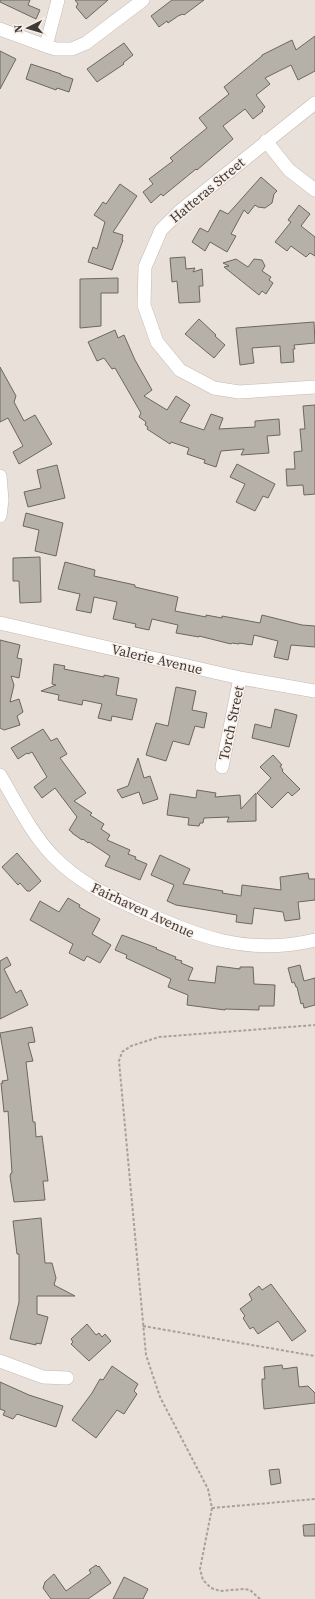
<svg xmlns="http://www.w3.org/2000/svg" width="315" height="1599" font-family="'Source Serif 4',serif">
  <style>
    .building { fill: #b6b1a8; stroke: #6b675f }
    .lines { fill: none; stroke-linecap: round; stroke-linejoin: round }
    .minor-casing { stroke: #c2b9b3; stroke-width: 14 }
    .path { stroke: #a8a09b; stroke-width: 2; stroke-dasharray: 3 2; stroke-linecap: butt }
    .minor { stroke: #fff; stroke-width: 13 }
    .labels { text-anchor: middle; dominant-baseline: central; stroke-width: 3; stroke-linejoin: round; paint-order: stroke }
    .street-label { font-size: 14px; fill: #3e3a38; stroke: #f8eee7 }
  </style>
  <rect width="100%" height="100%" fill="#eae0da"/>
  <path class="building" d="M0,0h30l-2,5 12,5 -4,9 -36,-17z
    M75,0h33l-22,19 -10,-12 2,-3z
    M172,0h32l-20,15 -1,-1 -5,2 -10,7 -1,-2 -8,6 -8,-11z
    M315,36v35l-17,9 -7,-15 -26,13 5,6 -14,11 9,12 -3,3 1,1 -10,8 -8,-10 -22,17 10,13 -36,31 -1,-1 -33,27 -2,-2 -10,9 -8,-11 10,-8 -4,-5 24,-18 -3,-3 37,-30 -8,-10 30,-24 -5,-7 38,-31v-1l30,-15 4,10z
    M124,43l9,12 -10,8 1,1 -27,18 -10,-13z
    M0,51l16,8 -16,30z
    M31,64l30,10v1l12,4 -4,13 -12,-4 -1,2 -30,-11z
    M261,177l16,14 -3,3 -2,9 -7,5 -7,-1 -3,-2 -7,9 -4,-4 -13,24 5,2 -9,16 -17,-10 -5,9 -13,-9 8,-14 8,4 12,-22 8,4z
    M120,184l17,12 -24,36 10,3 -1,5h1l-11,30 -24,-8 5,-15 4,2 8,-27 -11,-7 9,-13 3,2z
    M299,205l11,9 -9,12 14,11v19l-5,-3 -4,4 -15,-11 -4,5 -12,-9 16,-20 -3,-2z
    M185,257l1,12 9,-1 -2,4 9,-3 1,17h-4l1,16 -21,1 -2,-22 -5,1 -2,-24z
    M236,259l12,8 6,-8 8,1 3,6 -3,5 9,6 -2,3 4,3 -7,11 -4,-3 -3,4 -35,-28 5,-1 -6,-3z
    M118,278v15h-17v33l-21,2v-49z
    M199,319l17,16 -1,1 10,9 -11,13 -29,-24z
    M314,322l1,21 -21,2 1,4h-2l1,13 -13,1 -1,-17 -28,2 2,15 -14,2 -4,-37z
    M115,330l3,8 6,-3 11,25 17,30 -8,6 23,14 9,-14 14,9 -10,17 24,8 7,-16 12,4 -4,11 36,-2v-6l24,-2 1,16 -13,1 2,17 -28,2 3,-6 -23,2 -5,16 -12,-4 1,-3 -18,-6 2,-6 -18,-6 -1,2 -23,-15 1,-2 -3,-2 1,-3 -7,-5 2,-4 -26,-45 -3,1 -8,-11 -7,3 -9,-19z
    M0,367l16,29 -2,6 10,19 11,-6 17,29 -33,20 -6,-12 10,-6 -15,-28 -8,4z
    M315,405v89l-11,1 -1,-10 -16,1 -1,-17h9l-1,-17 8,-1 -2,-22h5l-2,-23z
    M237,464l38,20 -7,14 -5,-2 -8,15 -19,-9 9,-18 -15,-7z
    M57,465l8,33 -37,9 -4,-15 17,-4 -4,-18z
    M26,513l37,10 -7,33 -21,-5 4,-21 -16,-4z
    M40,557l1,45 -21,1 -1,-22h-6v-23z
    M65,562l30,8 -1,6 41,9v2l43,10 -3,14 31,6v-2l16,3v-2l38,7 2,-8 40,10 13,1v21l-24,-2 -3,15 -14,-3 4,-16 -24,-6 -2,10 -13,-2v1l-7,-1 -1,1 -32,-8v1l-23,-4 2,-8 -26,-6 -3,11 -14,-3 1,-3 -23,-5 4,-17 -23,-5 -3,16 -15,-3 4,-16 -22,-5z
    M0,640l20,5 -3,13 5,1 -3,19 -8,-2 3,9 -4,17 9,-3 4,13 -6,4 3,9 -16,5 -4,-2z
    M54,664l11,2 -1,3 40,8v-2l15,3 -3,17 21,4 -5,21 -20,-4 -1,5 -13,-3 4,-14 -19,-4 -1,5 -24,-5 1,-5 -18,-4 15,-6 -4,-1z
    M176,687l20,4 -4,19 15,3 -3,15 -9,-2 -6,19 -16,-4 -7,20 -20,-6 10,-32 12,3z
    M275,709l22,6 -8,32 -37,-9 3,-14 16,4z
    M43,729l8,12 6,-3 10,16 -7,4 26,35 -12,8 18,12 -2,2 14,9 -3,5 9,6 -3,5 23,10 -2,4 8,3 -1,2 12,5 -7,16 -35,-14 5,-10 -21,-14 -1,1 -5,-4 -1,1 -10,-7v-1l-3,-2 8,-13 -22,-29 -13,10 -8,-11 13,-10 -15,-25 -4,2 -1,-1 -9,6 -7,-11z
    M273,755l9,10 -2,1 3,4 -1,1 18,18 -8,7 -4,-4 -16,16 -15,-15 14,-15 -11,-11z
    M138,758l6,20 6,-2 8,23 -15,5 -4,-12 -17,6 -5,-8 11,-4z
    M197,790l19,3 -1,4 25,-2 1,14 15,-16v28l-29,1 2,-5 -25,1 -1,5h-3l-1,3 -11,-1 1,-7 -22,-3 3,-21 26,4z
    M17,853l24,28 -11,10h-3l-7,-8 -2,2 -16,-18z
    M160,855l30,14 -7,15 40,7 -1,2 19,3 1,-11 39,5 -1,-13 28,-4 1,6h6v21l-17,2 2,17 -15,2 -2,-9 -29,-4 -2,16 -16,-2 1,-7 -61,-10 -9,-4 7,-16 -23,-10z
    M68,898l12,7 -1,2 21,12 -8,15 19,11 -11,18 -13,-7 -3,5 -15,-8 4,-9 -43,-24 10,-19 19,11z
    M122,935l35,13 -1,1 20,8 -1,2 7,2 -1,2 12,5 -5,12 27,3 2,-17 23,3v-2h13l1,17 21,1 -1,21h-15v4l-34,-1v1l-38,-5 1,-10 -20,-8 3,-8 -45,-21 1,-3 -12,-5z
    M7,957l4,8 -7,4 12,24 5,-3 7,15 -28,14v-58z
    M300,965l4,16 11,-3v27l-11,3 -1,-5 -2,1 -4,-17h-1l-2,-5 -2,1 -4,-15z
    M32,1027l3,15 -7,1 5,18 -7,1 7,60h2l1,15 6,-1 6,45h-5l2,19 -31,2 -4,-26 1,-3h1l-4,-62 -4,1 -3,-29h2l-1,-2 6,-1 -8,-47z
    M41,1218l4,45h7l4,15 -2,7 21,11h-38v18l11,3 -7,27 -5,-1v2l-26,-6 9,-37v-48h-2l-4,-33z
    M271,1284l35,47 -14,10 -14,-20 -20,13 -5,-7 -3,2 -7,-11 2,-2 -5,-7 12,-9 -3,-6 10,-8 3,4z
    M87,1324l9,11 3,-2 3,4 3,-3 6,7 -22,20 -18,-17 2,-2 -2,-3z
    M282,1365l1,4 14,-2 2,20 9,-1 7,7v10l-51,6 -2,-23v-7h3l-1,-12z
    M112,1366l26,18 -4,7 3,3 -13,20 -7,-4 -21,28 -24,-18 20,-27 8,-14 3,1z
    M0,1382l29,13 34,11 -7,21 -39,-13 -4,5 -10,-4 2,-4 -5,-2z
    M279,1469l2,14 -10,2 -2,-15z
    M315,1524v12h-11l-1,-11z
    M96,1565l2,2 1,-1 12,17 -23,16h-37l-8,-11 2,-6 9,-8 12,17 25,-18 -2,-3z
    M124,1577l24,12 -5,10h-30z"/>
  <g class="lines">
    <defs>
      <path id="minor" d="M0,29l46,17 10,3h16l14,-6 57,-43
        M46,46l12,-46
        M315,103l-135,108 -19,19 -16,37 -1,38 13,37 23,28 34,18 25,4 76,-5
        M266,141l23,29 26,20
        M0,476l2,24 -2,16
        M0,623l240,55 75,13
        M222,767l18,-89
        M0,775c16,27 31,58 53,81 25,26 52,38 84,53 61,28 110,47 178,31
        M0,1361l43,16 24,1"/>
    </defs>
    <use href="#minor" class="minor-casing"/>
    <path class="path" d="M143,1326l172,30
      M212,1508l103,-9
      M260,1599l-10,-9 -6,-1 -24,2 -9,-3 -8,-8 -3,-11 12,-61 -4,-19 -48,-92 -14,-42 -27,-294 3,-9 9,-6 28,-9 156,-12"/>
    <use href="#minor" class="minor"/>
  </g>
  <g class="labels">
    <g class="street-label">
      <text transform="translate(207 190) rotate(-40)">Hatteras Street</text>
      <text transform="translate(157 659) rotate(13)">Valerie Avenue</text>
      <text transform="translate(231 723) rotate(-78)">Torch Street</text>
      <text transform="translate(143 910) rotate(25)">Fairhaven Avenue</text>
    </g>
  </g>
  <g transform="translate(28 28) rotate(265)" stroke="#f8eee7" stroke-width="3" paint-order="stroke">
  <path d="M0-3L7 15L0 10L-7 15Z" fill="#3e3a38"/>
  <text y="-6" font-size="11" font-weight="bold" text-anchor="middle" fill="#3e3a38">N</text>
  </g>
</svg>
